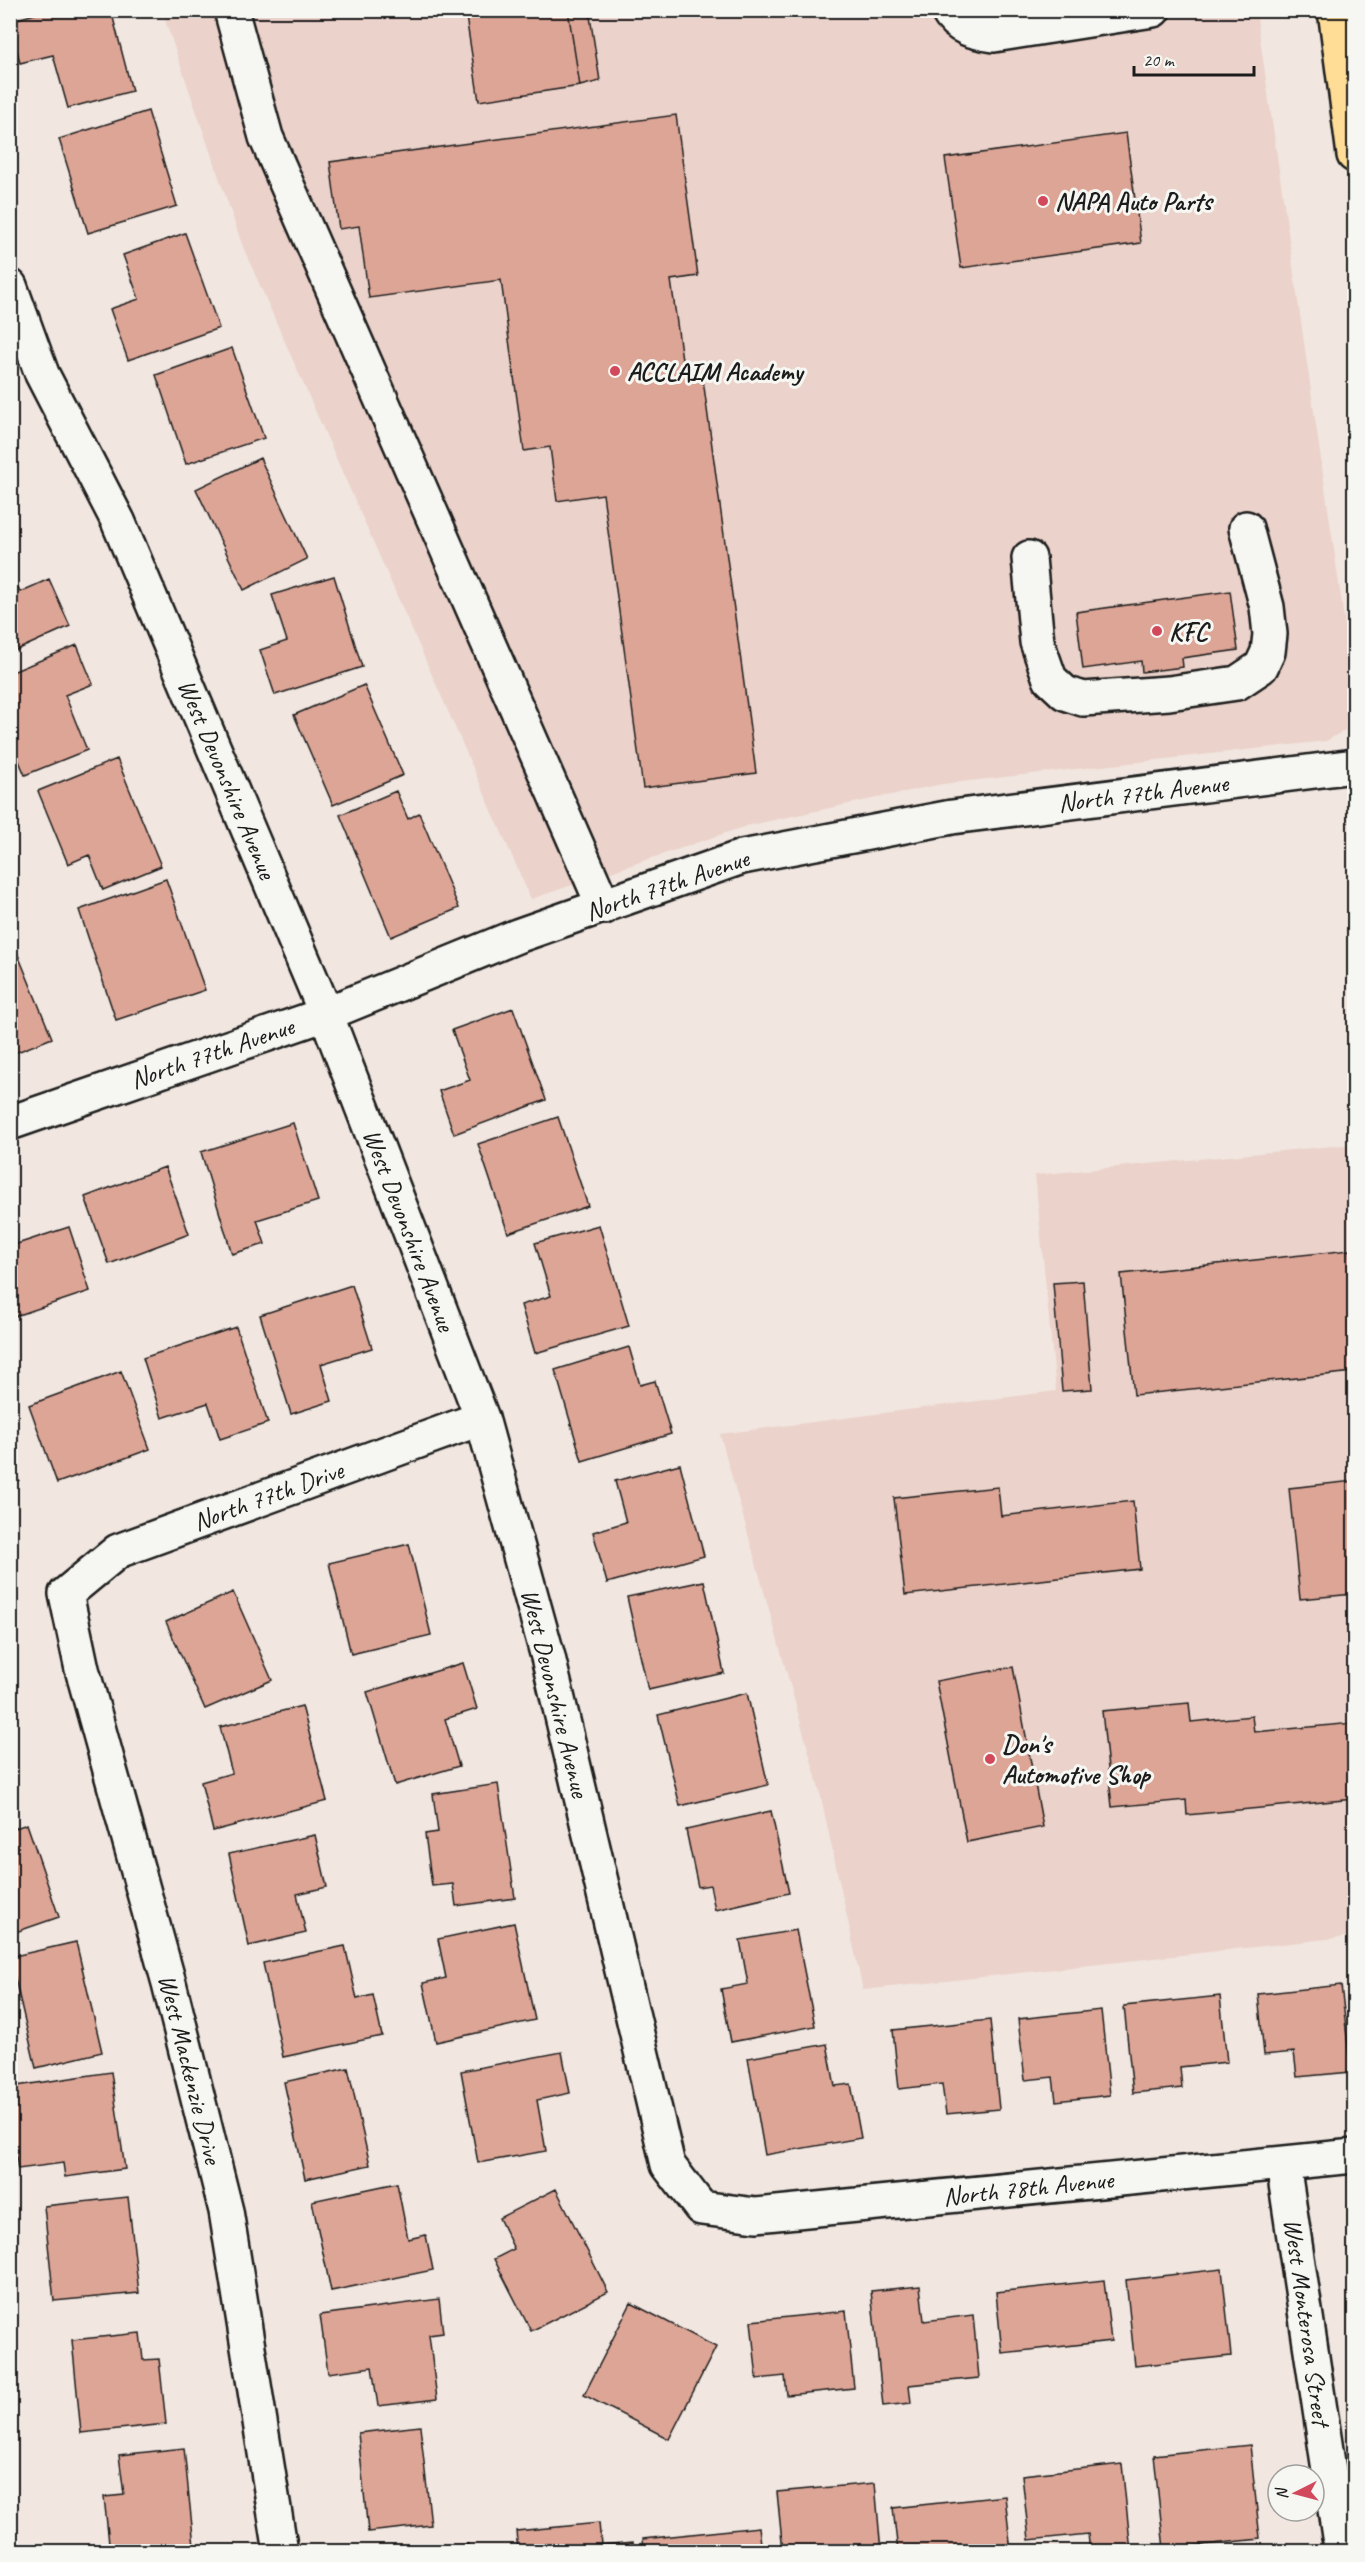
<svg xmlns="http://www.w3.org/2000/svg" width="1365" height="2562" font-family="Caveat,sans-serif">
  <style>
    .built { fill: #ebd2ca }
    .building { fill: #dda596; stroke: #1c1c1c; stroke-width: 1.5 }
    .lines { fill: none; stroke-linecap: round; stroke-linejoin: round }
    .minor-casing { stroke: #1c1c1c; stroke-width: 38 }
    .major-casing { stroke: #1c1c1c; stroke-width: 38 }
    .minor { stroke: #f6f6f2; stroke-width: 33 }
    .major { stroke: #ffdd96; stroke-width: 33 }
    .poi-dot { fill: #d1495b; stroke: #f6f6f2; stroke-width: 2 }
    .labels { text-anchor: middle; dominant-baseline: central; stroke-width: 6; stroke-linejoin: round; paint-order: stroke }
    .poi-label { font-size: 26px; font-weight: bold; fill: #1c1c1c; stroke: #f6f6f2; text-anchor: start }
    .street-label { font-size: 26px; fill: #1c1c1c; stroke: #f6f6f2 }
  </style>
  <rect width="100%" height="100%" fill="#f1e6e0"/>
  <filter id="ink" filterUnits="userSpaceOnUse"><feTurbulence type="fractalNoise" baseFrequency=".0167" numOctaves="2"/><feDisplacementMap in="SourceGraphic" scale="12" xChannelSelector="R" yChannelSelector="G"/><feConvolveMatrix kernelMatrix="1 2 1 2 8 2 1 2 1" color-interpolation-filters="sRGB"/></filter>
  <g filter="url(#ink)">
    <path class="built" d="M162,11h1094l98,677v21l-9,21 -19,11 -384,43 -196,42 -215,73 -288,-652z
      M1354,1144v792l-491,54 -44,-202 -99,-354 336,-43 -21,-216z"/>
    <path class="building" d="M49,10h62l21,81 -64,17 -15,-53 -33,8 -10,-42z
      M465,10h103l12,76 -101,15z
      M568,10h21l11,71 -20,5z
      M148,111l29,95 -89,27 -29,-94z
      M676,115l22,161 -27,4 13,94 18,-2 54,401 -113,15 -40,-294 -46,7 -7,-54 -26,4 -23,-171 -132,18 -10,-72 -20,3 -9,-67z
      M1126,133l15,110 -180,25 -16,-110z
      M185,233l34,95 -91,32 -18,-51 29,-10 -16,-44z
      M232,348l32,90 -78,26 -30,-89z
      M260,458l47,101 -63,31 -48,-101z
      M10,569l10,23 29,-13 21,47 -60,27z
      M334,576l28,91 -87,28 -15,-45 27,-9 -15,-46z
      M1230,591l8,59 -56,8 1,9 -41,5 -1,-11 -58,8 -7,-57z
      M77,645l16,39 -28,11 22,55 -62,25 -15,-35v-67z
      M364,685l39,90 -70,30 -39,-90z
      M117,759l44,107 -58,24 -14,-35 -21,9 -30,-73z
      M396,791l12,28 11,-6 40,95 -68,29 -51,-122z
      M166,879l39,111 -89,30 -37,-110z
      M16,950l36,88 -42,17v-103z
      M513,1008l33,92 -92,34 -15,-43 31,-11 -18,-50z
      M558,1117l30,89 -80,27 -30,-89z
      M293,1123l25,78 -61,19 8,24 -33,10 -31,-102z
      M165,1167l24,67 -80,30 -24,-67z
      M599,1225l30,101 -94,27 -14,-48 30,-9 -16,-53z
      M10,1226l7,18 52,-17 21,64 -80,27z
      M1350,1250l4,39v83l-220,23 -13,-121z
      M1083,1281l9,108 -30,2 -9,-108z
      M352,1285l20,63 -51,16 11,37 -41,13 -31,-99z
      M236,1327l32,96 -48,16 -12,-36 -46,15 -19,-60z
      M629,1347l11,38 15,-4 16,53 -89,27 -27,-91z
      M121,1371l29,78 -93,34 -28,-78z
      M680,1464l24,92 -97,27 -14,-51 33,-10 -11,-41z
      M10,1469l9,11 -9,6z
      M1354,1481v113l-54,5 -11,-111z
      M998,1487l3,29 132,-15 7,68 -235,26 -11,-97z
      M409,1544l22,91 -80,19 -22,-91z
      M704,1581l20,92 -76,17 -21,-93z
      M233,1592l39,88 -67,29 -39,-87z
      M463,1663l14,46 -32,10 14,47 -64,19 -28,-93z
      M1013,1667l30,160 -76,15 -31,-161z
      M747,1693l21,92 -88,21 -22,-91z
      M1189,1703l2,19 61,-6 2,16 100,-9v76l-167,16 -1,-15 -74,7 -10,-96z
      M302,1706l25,95 -114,30 -12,-49 31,-9 -12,-46z
      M498,1784l17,114 -59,8 -3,-22 -21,2 -7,-52 13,-2 -5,-38z
      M771,1811l18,82 -74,17 -5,-25 -12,2 -12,-57z
      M27,1824l32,93 -49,17v-104z
      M315,1835l12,52 -30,7 9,39 -57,13 -20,-92z
      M514,1923l21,97 -99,22 -13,-59 23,-5 -8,-39z
      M796,1930l19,96 -84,16 -10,-53 27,-5 -8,-44z
      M76,1942l26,110 -66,16 -26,-111z
      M345,1946l12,53 16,-4 9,41 -99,21 -20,-94z
      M1341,1985l10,87 -54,5 -3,-25 -30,3 -6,-61z
      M1220,1996l7,66 -47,5 2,21 -49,5 -9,-87z
      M1101,2010l9,85 -54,6 -3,-24 -28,3 -7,-61z
      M990,2020l9,89 -53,5 -4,-30 -43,5 -6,-59z
      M827,2044l8,42 16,-2 10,54 -96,17 -17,-97z
      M562,2052l8,41 -33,7 9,51 -68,12 -17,-92z
      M348,2068l22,97 -65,14 -21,-97z
      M111,2072l14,97 -60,8 -2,-14 -45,6 -8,-48v-34z
      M397,2183l11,56 18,-4 7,35 -102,21 -19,-90z
      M556,2189l52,103 -77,39 -37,-72 20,-10 -15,-31z
      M128,2197l11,96 -85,8 -10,-95z
      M1222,2269l9,87 -96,10 -9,-86z
      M1104,2280l7,61 -109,12 -6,-61z
      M920,2286l4,35 49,-6 6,63 -70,7 2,18 -28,3 -12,-115z
      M439,2299l4,34 -14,2 8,64 -59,7 -6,-39 -44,6 -8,-58z
      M631,2303l85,44 -47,92 -85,-44z
      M846,2311l8,77 -67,7 -2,-19 -28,3 -6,-58z
      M140,2333l3,27 16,-1 7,65 -85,9 -9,-93z
      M420,2426l11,99 -63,7 -10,-99z
      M1250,2445l10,94 -96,10 -10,-94z
      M184,2448l10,98 -48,6h-36l-6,-55 20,-2 -5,-40z
      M1122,2464l9,88h-41l-2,-18 -59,6 -7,-65z
      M875,2483l6,69h-98l-6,-60z
      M1005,2496l6,56h-113l-5,-44z
      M599,2523l2,22 32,-3 1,10h-116l-2,-21z
      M759,2527l3,25h-118l-1,-13z
      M468,2544v8h-75z"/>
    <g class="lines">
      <defs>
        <path id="minor" d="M231,10l35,127 338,770
          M947,10c10,19 28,22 47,25l159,-25
          M10,286l32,88 76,147 208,493 156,404 66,239 120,508 33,43 55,7 598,-59
          M1029,558l8,84 13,37 15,14 18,6 86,-6 68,-10 24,-16 7,-15 2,-18 -3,-27 -21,-79
          M10,1123l316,-109 191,-78 225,-79 210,-40 402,-51
          M1283,2164l57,379 -2,9
          M281,2552l-55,-341 -57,-228 -87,-314 -16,-75 52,-43 364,-133"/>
        <path id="major" d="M1335,10l19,145"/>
      </defs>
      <use href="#minor" class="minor-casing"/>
      <use href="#major" class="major-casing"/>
      <use href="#minor" class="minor"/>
      <use href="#major" class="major"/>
    </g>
  </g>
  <g class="poi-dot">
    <circle cx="1043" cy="201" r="6"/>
    <circle cx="615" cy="371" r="6"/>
    <circle cx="1157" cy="631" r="6"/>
    <circle cx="990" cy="1759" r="6"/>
  </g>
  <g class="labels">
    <g class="poi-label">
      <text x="1055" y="201">NAPA Auto Parts</text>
      <text x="627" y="371">ACCLAIM Academy</text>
      <text x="1169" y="631">KFC</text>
      <text x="1002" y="1744">Don's<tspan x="1002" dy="30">Automotive Shop</tspan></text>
    </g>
    <g class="street-label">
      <text transform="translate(227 779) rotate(67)">West Devonshire Avenue</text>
      <text transform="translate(1143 793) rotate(-7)">North 77th Avenue</text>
      <text transform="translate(667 885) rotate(-19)">North 77th Avenue</text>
      <text transform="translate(212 1053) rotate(-19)">North 77th Avenue</text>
      <text transform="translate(409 1230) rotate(69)">West Devonshire Avenue</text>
      <text transform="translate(268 1496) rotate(-20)">North 77th Drive</text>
      <text transform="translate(555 1693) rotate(76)">West Devonshire Avenue</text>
      <text transform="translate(190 2069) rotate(76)">West Mackenzie Drive</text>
      <text transform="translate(1028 2188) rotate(-6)">North 78th Avenue</text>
      <text transform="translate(1307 2322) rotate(82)">West Monterosa Street</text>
    </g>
  </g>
  <rect width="1365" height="2562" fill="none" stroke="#f6f6f2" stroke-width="36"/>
  <rect x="18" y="18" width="1329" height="2526" fill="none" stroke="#1c1c1c" stroke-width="2" filter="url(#ink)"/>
  <g transform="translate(1296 2493) rotate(264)"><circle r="28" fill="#f6f6f2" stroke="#9f9f9c" stroke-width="1.5"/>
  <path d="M0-4.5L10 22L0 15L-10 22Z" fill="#d1495b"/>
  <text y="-9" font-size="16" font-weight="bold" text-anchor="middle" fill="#1c1c1c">N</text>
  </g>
  <path d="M1134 66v9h120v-9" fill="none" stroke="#1c1c1c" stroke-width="3"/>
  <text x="1143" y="66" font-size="18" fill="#1c1c1c" stroke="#f6f6f2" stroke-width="4.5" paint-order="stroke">20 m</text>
</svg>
